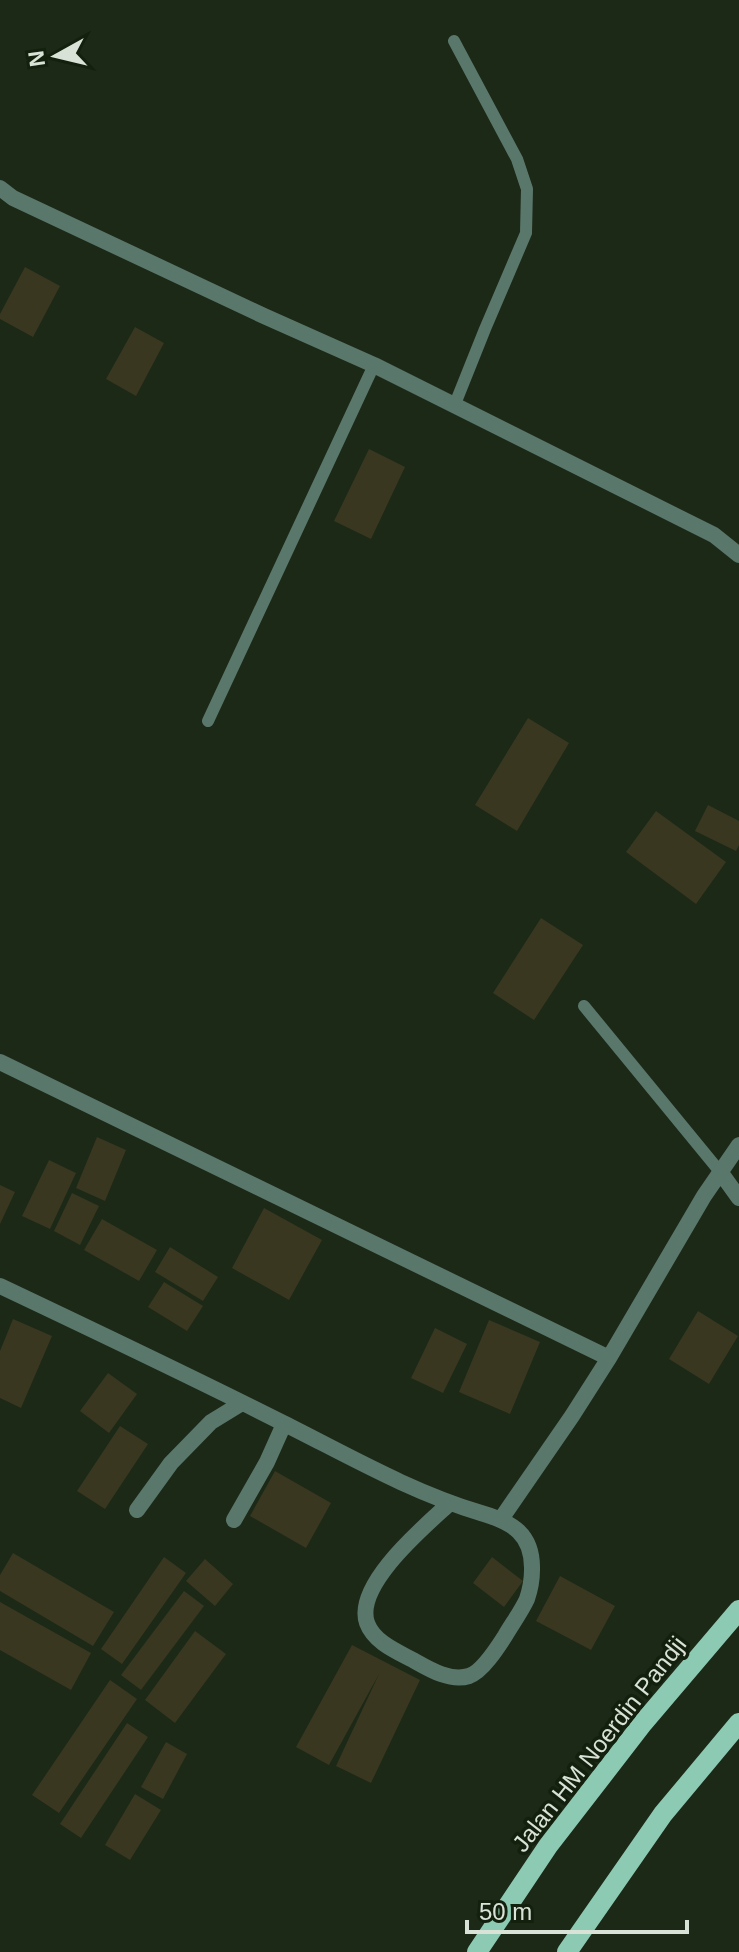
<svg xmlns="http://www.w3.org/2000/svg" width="739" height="1952" font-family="Helvetica,sans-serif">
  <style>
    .building { fill: #393720 }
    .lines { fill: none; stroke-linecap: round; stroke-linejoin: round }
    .service { stroke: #5a776c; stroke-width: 12 }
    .minor { stroke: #5a776c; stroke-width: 16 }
    .primary { stroke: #8dcab3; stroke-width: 20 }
    .labels { text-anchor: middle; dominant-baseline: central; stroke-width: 7; stroke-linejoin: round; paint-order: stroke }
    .street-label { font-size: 24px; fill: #d9e2d6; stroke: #13200e }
  </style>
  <rect width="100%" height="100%" fill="#1c2917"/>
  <path class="building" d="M25,267l35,19 -27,51 -33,-18v-5z
    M135,327l29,16 -28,53 -30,-17z
    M369,449l36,18 -34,72 -37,-18z
    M528,718l41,25 -52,88 -42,-26z
    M708,805l31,16v24l-3,6 -41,-20z
    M656,811l70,51 -30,42 -70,-52z
    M541,918l42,27 -49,75 -41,-27z
    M97,1137l29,13 -21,51 -29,-13z
    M49,1160l27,13 -26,56 -28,-13z
    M0,1185l15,7 -15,32z
    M72,1193l27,13 -19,39 -26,-14z
    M264,1208l58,32 -33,60 -57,-32z
    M102,1219l55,31 -18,31 -55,-31z
    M170,1247l48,30 -15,24 -48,-29z
    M164,1282l39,24 -16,25 -39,-24z
    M698,1311l40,25 -29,48 -40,-25z
    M13,1319l39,17 -31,72 -21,-10v-47z
    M489,1320l51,22 -30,72 -51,-22z
    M435,1328l32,16 -24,49 -32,-15z
    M108,1373l29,21 -28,39 -29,-22z
    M120,1426l28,18 -43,65 -28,-18z
    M275,1471l56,32 -25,45 -56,-32z
    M13,1553l101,59 -21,34 -93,-55v-16z
    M164,1557l22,16 -64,91 -21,-15z
    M492,1557l31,24 -19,26 -31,-24z
    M205,1559l28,25 -18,22 -29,-25z
    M560,1576l55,30 -24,44 -55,-29z
    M184,1591l20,15 -63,84 -20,-15z
    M0,1602l91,51 -20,37 -71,-40z
    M195,1631l31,23 -51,69 -30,-23z
    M352,1645l68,35 -49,103 -35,-17 43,-92 -50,91 -33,-18z
    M110,1680l27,19 -78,114 -27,-18z
    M127,1723l21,14 -67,101 -21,-14z
    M166,1742l21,12 -24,45 -22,-12z
    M135,1794l26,16 -31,50 -25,-15z"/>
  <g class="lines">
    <path class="service" d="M454,41l63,118 10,30 -1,44 -41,96 -30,75
      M208,721l166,-356
      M584,1006l137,167"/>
    <path class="minor" d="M0,188l13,10 251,118 110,49 340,170 25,20
      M0,1062l609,296
      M721,1173l18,25
      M0,1286c95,45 190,90 283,137 66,33 128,69 198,90 31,9 52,21 51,57 0,10 -2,20 -5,29 -6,13 -15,25 -22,37 -7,11 -23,36 -36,40 -19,6 -40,-7 -56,-16 -17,-9 -39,-18 -46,-37 -13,-38 58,-97 83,-120
      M137,1510l34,-47 40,-41 31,-19
      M501,1519l71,-103 37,-58 95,-162 35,-51
      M234,1520l33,-58 17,-38"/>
    <path class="primary" d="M477,1952l71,-106 95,-123 96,-113
      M567,1952l96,-138 76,-91"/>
  </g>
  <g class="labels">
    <g class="street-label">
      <text transform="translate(599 1744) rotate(-52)">Jalan HM Noerdin Pandji</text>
    </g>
  </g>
  <g transform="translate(56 56) rotate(262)" stroke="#13200e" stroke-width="6" paint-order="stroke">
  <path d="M0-6L14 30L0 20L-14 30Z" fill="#d9e2d6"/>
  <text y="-12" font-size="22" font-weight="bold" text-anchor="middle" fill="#d9e2d6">N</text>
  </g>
  <path d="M467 1920v12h220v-12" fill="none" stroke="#d9e2d6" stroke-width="4"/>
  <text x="479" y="1920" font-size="24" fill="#d9e2d6" stroke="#13200e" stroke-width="6" paint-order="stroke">50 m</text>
</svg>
